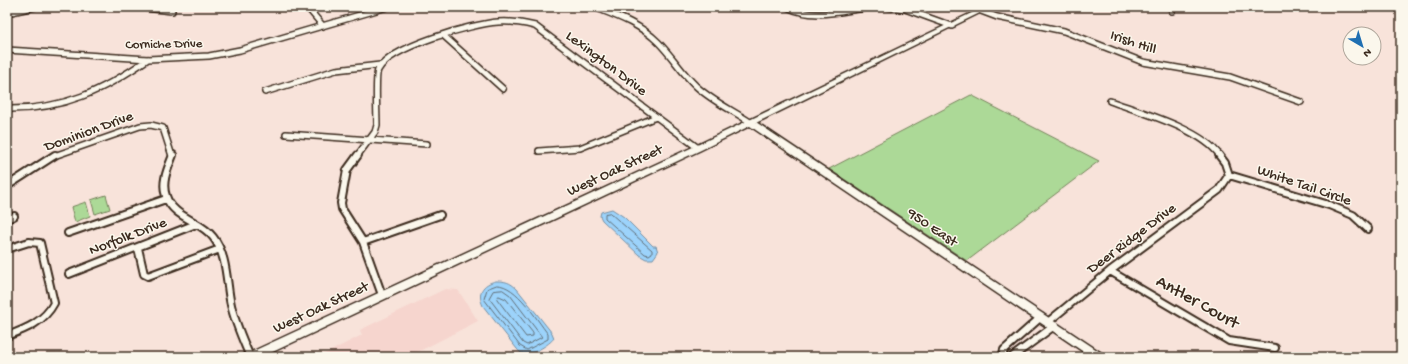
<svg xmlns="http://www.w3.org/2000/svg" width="1408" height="364" font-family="'Gochi Hand',sans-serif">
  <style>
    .built { fill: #f6d5ce }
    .green { fill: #acd997; stroke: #74825a }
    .water { fill: #9cd3fb; stroke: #758fa3 }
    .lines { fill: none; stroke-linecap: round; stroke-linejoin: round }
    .shore { stroke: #626e76; stroke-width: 1 }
    .minor-far1-casing { stroke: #3b2a1e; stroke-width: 8 }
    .minor-casing { stroke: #3b2a1e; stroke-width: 10 }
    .tertiary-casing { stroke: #3b2a1e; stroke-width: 3 }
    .secondary-casing { stroke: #3b2a1e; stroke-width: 3 }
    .minor-far1 { stroke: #fbf7ec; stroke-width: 5 }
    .minor { stroke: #fbf7ec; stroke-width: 6 }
    .tertiary { fill: #fbf7ec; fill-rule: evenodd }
    .secondary { fill: #fbf7ec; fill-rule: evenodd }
    .labels { text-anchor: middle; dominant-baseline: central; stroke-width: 3; stroke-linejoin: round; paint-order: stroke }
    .far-street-label { font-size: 13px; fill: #3b2a1e; stroke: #fbf7ec }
    .street-label { font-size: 15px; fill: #3b2a1e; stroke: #fbf7ec }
    .near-street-label { font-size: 18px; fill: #3b2a1e; stroke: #fbf7ec }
  </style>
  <rect width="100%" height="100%" fill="#f8e3da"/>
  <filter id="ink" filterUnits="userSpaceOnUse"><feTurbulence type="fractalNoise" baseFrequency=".025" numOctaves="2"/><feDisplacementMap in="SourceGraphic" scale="8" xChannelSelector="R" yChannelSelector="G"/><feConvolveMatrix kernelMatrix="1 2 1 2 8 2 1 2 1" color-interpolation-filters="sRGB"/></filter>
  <g filter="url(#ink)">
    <path class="built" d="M445,289l13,1 20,31 -70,36h-89l43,-22 -2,-5z"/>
    <path class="green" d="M971,95l128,66 -132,100 -138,-92z
      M106,195l4,14 -15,5 -4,-14z
      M86,202l4,14 -15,6 -4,-15z"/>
    <path class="water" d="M612,209l12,8 29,29h3l2,6 -5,7h-7l-7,-4 -37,-35 -2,-4 1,-4z
      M496,281c9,0 14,1 21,8l35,44 2,5c-4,6 -24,19 -32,15 -2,0 -3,-2 -5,-4l-34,-43c-6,-13 -1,-22 13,-25z"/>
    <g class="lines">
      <path class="shore" d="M610,213l42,37v3l-3,2 -4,-1 -40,-36v-4z
        M497,285c20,0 39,34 51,49v5l-21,11 -7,-4 -36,-47 3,-10z
        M503,290l7,5 32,42 -15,8 -4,-2 -34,-45 4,-7z
        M499,296l7,3 27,34v3l-7,1 -29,-38z"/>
      <defs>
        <path id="minor-far1" d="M136,7l36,4
          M307,7l16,19
          M594,7c23,9 46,17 64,35 14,14 24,31 38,44 16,15 36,24 54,36
          M787,7c28,14 57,3 86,0
          M888,7l17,2 47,17
          M1172,7v4
          M981,11l16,6 67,14 79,31 87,15 71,25
          M7,13l27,-6
          M444,36l59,53
          M7,50l141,9 61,-3 31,-6 147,-43
          M265,92l71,-22 44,-5
          M1110,101c30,11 92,28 110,55
          M7,109c56,1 96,-18 141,-50
          M286,134l141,10
          M539,151l41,-3 76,-31
          M54,156l86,-30 11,-1 12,3 9,28
          M357,156l18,-24 2,-7c0,-10 -2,-49 1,-55 13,-24 94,-46 120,-48 13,-1 25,1 37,4l163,122"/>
        <path id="minor" d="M173,155c-5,13 -12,27 -7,41 7,22 34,24 47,41 15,19 13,46 18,68 4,18 12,35 19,52
          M358,155l-11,15 -6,33 1,6 21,33 19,53
          M1219,155l6,8 4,12
          M1229,175l100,30 24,10 15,14
          M7,186l48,-31
          M7,219l7,-3
          M68,233l98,-34
          M363,242l77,-27
          M138,248l6,26 4,2 72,-27
          M7,249l22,-7 11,1 14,60c-10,19 -28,26 -47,33
          M1110,271l119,70 46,7
          M69,274l127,-50
          M1048,322l62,-51 109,-81 10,-15
          M1002,357l2,-7 37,-33
          M1012,357l42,-31"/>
        <path id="tertiary" d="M747,120h6l350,234 1,3h-13l-344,-233 -1,-2z"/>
        <path id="secondary" d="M984,7h8l-291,143 -439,207h-17l2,-3 448,-208z"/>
      </defs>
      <use href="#minor-far1" class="minor-far1-casing"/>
      <use href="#minor" class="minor-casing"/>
      <use href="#tertiary" class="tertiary-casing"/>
      <use href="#secondary" class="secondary-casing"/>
      <use href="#minor-far1" class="minor-far1"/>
      <use href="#minor" class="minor"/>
      <use href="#tertiary" class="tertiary"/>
      <use href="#secondary" class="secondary"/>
    </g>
  </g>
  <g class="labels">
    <g class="far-street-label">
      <text transform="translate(164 45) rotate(-1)">Corniche Drive</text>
    </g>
    <g class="street-label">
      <text transform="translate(1133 43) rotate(19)">Irish Hill</text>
      <text transform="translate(606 64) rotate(37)">Lexington Drive</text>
      <text transform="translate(89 132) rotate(-20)">Dominion Drive</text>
      <text transform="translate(615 171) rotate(-25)">West Oak Street</text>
      <text transform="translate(1304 186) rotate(19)">White Tail Circle</text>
      <text transform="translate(932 228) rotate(34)">950 East</text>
      <text transform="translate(128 237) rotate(-21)">Norfolk Drive</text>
      <text transform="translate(1132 239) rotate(-37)">Deer Ridge Drive</text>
      <text transform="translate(321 308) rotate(-25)">West Oak Street</text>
    </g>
    <g class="near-street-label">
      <text transform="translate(1197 303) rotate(29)">Antler Court</text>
    </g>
  </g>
  <rect width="1408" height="364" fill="none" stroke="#fbf7ec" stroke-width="24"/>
  <rect x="12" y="12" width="1384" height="340" fill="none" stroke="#3b2a1e" stroke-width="1.5" filter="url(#ink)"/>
  <g transform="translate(1362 46) rotate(142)"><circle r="19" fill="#fbf7ec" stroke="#aea59a"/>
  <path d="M0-3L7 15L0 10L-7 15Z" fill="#1f6fb2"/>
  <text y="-6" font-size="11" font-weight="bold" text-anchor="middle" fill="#3b2a1e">N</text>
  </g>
</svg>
